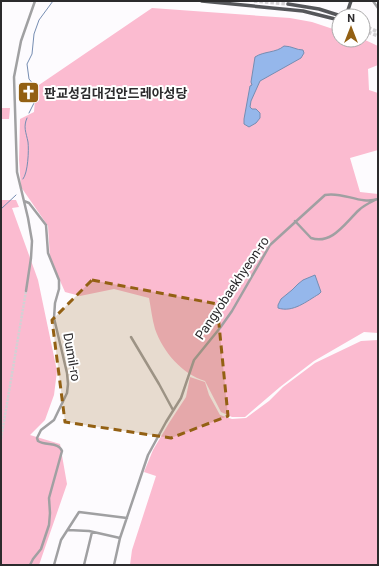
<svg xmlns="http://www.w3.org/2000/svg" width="379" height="566" font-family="Roboto,'Noto Sans KR',sans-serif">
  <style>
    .green { fill: #fbbbd0 }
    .water { fill: #95b7eb; stroke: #768db2 }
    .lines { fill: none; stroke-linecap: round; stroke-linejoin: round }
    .stream { stroke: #768db2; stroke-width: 1 }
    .minor-tunnel { stroke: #d3d1d4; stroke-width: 2.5; stroke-dasharray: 2.5 1; stroke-linecap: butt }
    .major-tunnel { stroke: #d3d1d4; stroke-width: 3.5; stroke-dasharray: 3.5 2; stroke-linecap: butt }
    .minor { stroke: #a0a0a2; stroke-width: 2.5 }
    .major { stroke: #55565a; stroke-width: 3.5 }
    .marked { fill: #936013; fill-opacity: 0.2; stroke: #936013; stroke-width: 3; stroke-dasharray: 8 5; stroke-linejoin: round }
    .labels { text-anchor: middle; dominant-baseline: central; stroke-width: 4; stroke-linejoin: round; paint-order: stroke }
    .poi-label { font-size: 13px; font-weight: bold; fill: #2c2b2d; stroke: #fff; text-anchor: start }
    .street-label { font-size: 13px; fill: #2c2b2d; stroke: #fff }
  </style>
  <rect width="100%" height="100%" fill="#fdfbfe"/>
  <path class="green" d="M152,8l138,10 22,4 27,9v9l24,-1 15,7v19l-10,4 1,21 9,3v57l-28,8 10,34 18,2v139l-14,-1 -50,29 -34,26 -35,30h-13l-11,-5 -16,-31c-23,-7 -42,-29 -50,-52 -3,-10 -4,-21 -6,-31l-35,-9 -34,7 -15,-4 -15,-34 -2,-32 -27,-39 -2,-27 1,-41 14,-7 2,-25z
    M1,108h9l-1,11h-8z
    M1,200h15l3,7 -7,1 26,72 19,91 -3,24 -9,25 -15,15 30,9 7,40 -28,81h-38z
    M378,340v225h-248l2,-15 24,-74 -12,-4 9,-22 16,-27 17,-26 4,-20 15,5 4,13 11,20 12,4 14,-1 23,-17 14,-14 32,-24 46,-22z"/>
  <path class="water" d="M284,46c8,0 12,4 19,4l1,3 -3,5 -41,23 -9,20 -1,6 2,2h4l4,4v5l-4,5 -7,4 -5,-3v-5l6,-33 2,-1 -1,-3 4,-25c9,-6 21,-4 29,-11z
    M315,275l6,17 -2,2c-12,7 -26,19 -41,14v-3l3,-6 11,-9 6,-6 5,-4z"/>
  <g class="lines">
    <path class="stream" d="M29,113l5,-10 1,-11 -1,-7 -5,-6 -2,-15 5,-10 2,-20 5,-14 14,-19
      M23,179c5,-6 6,-29 5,-37 -2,-10 -5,-15 -1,-24
      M1,209l15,-14"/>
    <path class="minor-tunnel" d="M1,439l25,-148"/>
    <path class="major-tunnel" d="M254,1l34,3
      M363,25l15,7
      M363,30l15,6"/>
    <path class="minor" d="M373,1l5,7
      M24,201l5,2 17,22 2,28 11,27v9l-4,14 -1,15 13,55 1,11 -1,9 -13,27 -13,10 -4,8 1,3c8,5 21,1 24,10l-13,47 1,15 -1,12 -8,24 -8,10 -3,6
      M295,221l16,17c21,7 34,-15 48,-28 4,-4 10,-7 16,-10
      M26,291l5,-33 1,-17 -4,-23 -11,-46 -3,-95 7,-36 14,-40
      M131,337l28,47 14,26
      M68,530l21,1 31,7
      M54,565l7,-25 18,-28 48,6
      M84,565l8,-33
      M114,565l6,-27 28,-83 18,-33 15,-24 13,-38 26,-32 12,-17 38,-66 55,-50c18,-4 35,10 53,4"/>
    <path class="major" d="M202,1l101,10 36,9
      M288,4l31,5 22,7
      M346,16l5,-15"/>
  </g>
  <path class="marked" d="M92,280l125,24 11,112 -57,22 -106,-16 -13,-102z"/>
  <defs>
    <symbol id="church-square" viewBox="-11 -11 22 22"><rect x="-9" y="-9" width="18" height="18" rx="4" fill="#936013" stroke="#fff"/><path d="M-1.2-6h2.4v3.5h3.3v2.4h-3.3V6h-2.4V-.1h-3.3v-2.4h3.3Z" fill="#fff"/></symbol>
  </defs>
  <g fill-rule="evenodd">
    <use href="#church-square" x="16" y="80" width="25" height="25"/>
  </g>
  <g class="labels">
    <g class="poi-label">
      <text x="44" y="93">판교성김대건안드레아성당</text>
    </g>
    <g class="street-label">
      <text transform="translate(232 288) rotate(-56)">Pangyobaekhyeon-ro</text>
      <text transform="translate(72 357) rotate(80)">Dumil-ro</text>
    </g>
  </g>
  <rect width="379" height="566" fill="none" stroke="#2c2b2d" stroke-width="4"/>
  <g transform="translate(351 28)"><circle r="19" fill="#ffffff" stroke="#abaaab"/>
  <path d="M0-3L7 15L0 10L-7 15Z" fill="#936013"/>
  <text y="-6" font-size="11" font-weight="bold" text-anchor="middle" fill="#2c2b2d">N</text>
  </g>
</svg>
